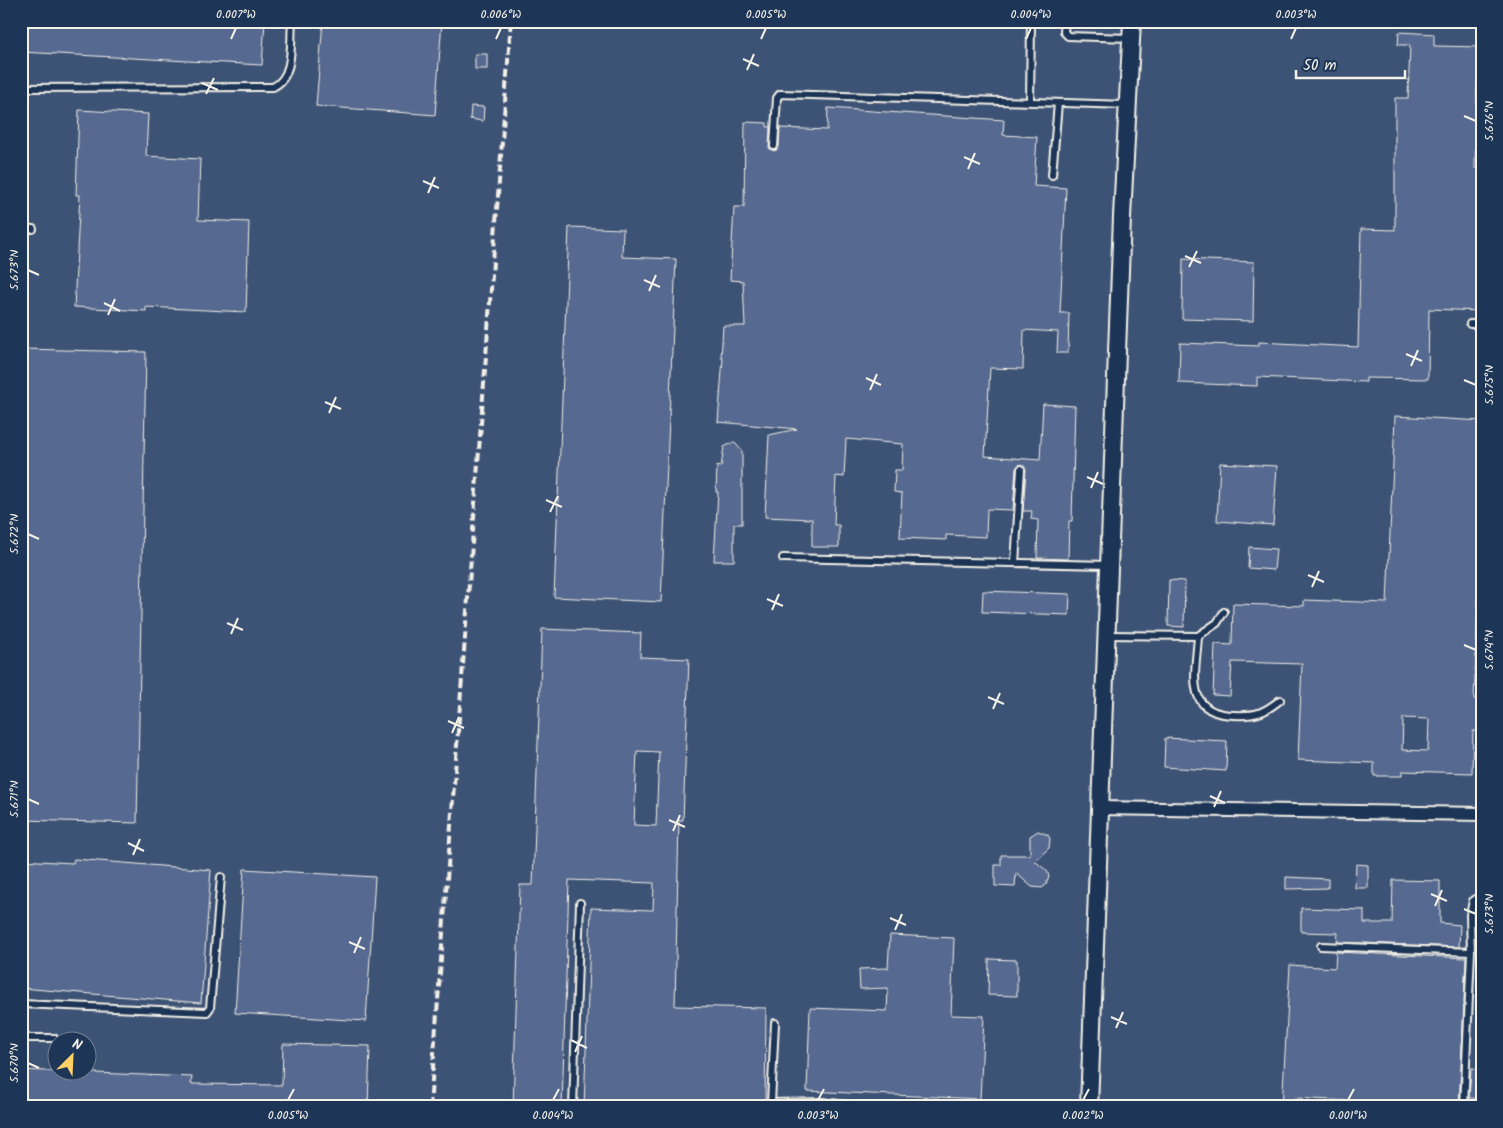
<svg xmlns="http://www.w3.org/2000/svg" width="1503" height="1128" font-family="Kalam,sans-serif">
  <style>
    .built { fill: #3e5376; fill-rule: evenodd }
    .building { fill: #576990; stroke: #f4f1e8; fill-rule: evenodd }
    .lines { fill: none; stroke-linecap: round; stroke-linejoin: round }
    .service-casing { stroke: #f4f1e8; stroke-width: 10 }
    .minor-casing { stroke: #f4f1e8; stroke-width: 16 }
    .tertiary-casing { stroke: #f4f1e8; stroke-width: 20 }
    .service { stroke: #1d3557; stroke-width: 6 }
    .minor { stroke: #1d3557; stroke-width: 12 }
    .tertiary { stroke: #1d3557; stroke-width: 16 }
    .rail { stroke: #f4f1e8; stroke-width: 4; stroke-dasharray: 8 4; stroke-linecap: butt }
    .ticks { fill: none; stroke: #f4f1e8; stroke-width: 2 }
    .neatline { fill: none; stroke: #f4f1e8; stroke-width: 2 }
    .ticks-label { font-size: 12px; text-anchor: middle; fill: #f4f1e8 }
  </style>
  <rect width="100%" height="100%" fill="#2e4568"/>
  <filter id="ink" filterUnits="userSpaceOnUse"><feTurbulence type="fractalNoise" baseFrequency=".02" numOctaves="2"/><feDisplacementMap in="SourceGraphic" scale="10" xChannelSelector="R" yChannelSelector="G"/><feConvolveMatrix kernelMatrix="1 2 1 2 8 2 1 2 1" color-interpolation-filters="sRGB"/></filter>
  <g filter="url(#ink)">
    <path class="built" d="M21,21h1461v1086h-1461zM58,1040h30v30h-30z"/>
    <path class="building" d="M21,21h244l-3,44 -241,-13z
      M323,21h119l-7,94 -119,-9z
      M1399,32l35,2v12l48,1v36l-5,-1 -2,86 7,1v142l-53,-2 -1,70 -62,-1v4l-109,-5v9l-78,-3 1,-40 79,3v-4l99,5 3,-118 34,1v-132h13l2,-53h-12z
      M475,54h12v15h-12z
      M471,106l13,1 -1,14 -13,-2z
      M828,108l176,12 -1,15 34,2 -3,49 32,2 -6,125h9l-1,40h-11l1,-21 -34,-2 -1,39 -33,-1 -5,88 55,4 3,-56 32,2 -3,115h-3l-1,38 -31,-1 1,-38 -7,-1 1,-8h-9l3,-42 -4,-5 -6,4 -3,42 -26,-1 -1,28 -40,-2v5l-46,-2 2,-45 -8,-1 1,-22h7l1,-26 -57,-5 -2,38 -8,-1 -2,49h5v22h-27v-28l-47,-2 4,-82 28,-6 -79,-7 5,-64h-2l2,-32h22l-2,-45 -13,-1 4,-73h10l1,-85 22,1v4h3l-1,21 5,3 5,-4 1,-19 47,2z
      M79,110l69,4 -2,42 54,3 -2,61 51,2 -3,90 -100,-5v4l-72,-4 6,-112h-4z
      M569,227l54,2 -1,28 54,2 -15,343 -107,-5z
      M1183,259l71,3 -1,59 -71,-2z
      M21,349l125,3 -9,471 -116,-3z
      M1395,416l87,5v85l-8,193h8v32h-9l-1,42 -70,-2v5h-28v-13l-76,-3 4,-96 -70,-2 -2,34 -17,-1 2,-51 17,1 1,-41 71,2v-6l83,3zM1403,718l26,1 -1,32 -26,-1z
      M734,442l8,9v73h-8v37h-20l4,-69h-2l1,-26 4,1 3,-20z
      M1220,463l57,3 -4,59 -56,-4z
      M1249,547l27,2 -2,21 -26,-2z
      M1169,580l16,1 -1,46 -16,-1z
      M983,591l87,3 -1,21 -87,-3z
      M542,629l99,4 -1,24 49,2 -6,161h-4l-4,186 91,2 -1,99h-181l7,-199 62,2 1,-27 -85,-3 -7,227h-49l7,-222h13zM637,751l22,1 -3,74 -22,-1z
      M1165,738l62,3 -1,30 -62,-4z
      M1038,831l10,4 2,4 -1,9 -14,13 12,10 2,5 -3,9 -4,3 -10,-1 -16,-14 -1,14 -20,-1v-21h6v-10h29v-19z
      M74,859l137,11 -10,133 -180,-15v-128l52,3z
      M1356,864l12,1v23h-13z
      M244,869l131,8 -9,144 -131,-8z
      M1286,877l42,2v9l-42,1z
      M1393,880l47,1v42l20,2 -1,22 -122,-5 1,-9 -37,-1v-24l63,2v13h28z
      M890,935l64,3 -3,77 33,1 -4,83 -173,-8 3,-83 77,3 1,-23 -28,1 -1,-20 29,-1z
      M1336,952l130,6 -7,149 -164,-9v9h-13l8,-142 45,3z
      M989,959l28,1v36l-29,-1z
      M283,1044l87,2 -2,61h-347v-37l171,7 -1,7 91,1z
      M1471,1068l11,1v30l-13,-1z"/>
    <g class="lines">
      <defs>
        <path id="service" d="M1065,21l-1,11 4,4 62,2
          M21,88l252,-1c22,-10 17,-44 19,-66
          M1030,102l1,-81
          M774,146l3,-48 3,-4 347,11
          M1052,175l6,-72
          M21,229h12
          M1470,324h12
          M783,558l326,7
          M1015,563l6,-94
          M1108,635l90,1 19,-13 7,-11
          M1198,636c-2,37 -15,78 36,79 22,1 30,-2 46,-15
          M1321,946l150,6
          M21,1004l186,8 3,-4 11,-131
          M21,1038h33
          M771,1103l4,-80
          M573,1107l7,-204
          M771,1107v-4l51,-1 43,5
          M1464,1107l7,-155 -1,-37 3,-14 9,-6"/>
        <path id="minor" d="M1099,808l383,6"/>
        <path id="tertiary" d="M1089,1107l33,-890 10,-196"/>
      </defs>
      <use href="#service" class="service-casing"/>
      <use href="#minor" class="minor-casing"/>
      <use href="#tertiary" class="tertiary-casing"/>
      <use href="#service" class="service"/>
      <use href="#minor" class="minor"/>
      <use href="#tertiary" class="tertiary"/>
      <path class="rail" d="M430,1107l81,-1086"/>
    </g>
  </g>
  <path class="ticks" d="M231,39l5,-11M496,39l5,-11M761,39l5,-11M1026,39l5,-11M1291,39l5,-11M743,59l16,7M747,70l7,-16M202,83l16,7M206,94l8,-16M1464,116l12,5M964,157l16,7M968,169l7,-16M423,181l16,7M428,193l7,-16M1185,256l16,7M1189,267l8,-16M28,270l11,5M644,280l16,7M649,291l7,-16M104,303l16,8M108,315l7,-16M1406,354l16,7M1411,366l7,-16M866,378l15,7M1464,380l12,5M870,390l7,-16M325,402l16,7M329,413l7,-16M1087,477l16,7M1091,488l7,-16M546,500l16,7M550,512l8,-16M28,534l11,5M1308,575l16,7M1312,587l7,-16M767,599l16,7M772,610l7,-16M227,623l16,7M231,634l7,-16M1464,645l12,5M988,697l16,7M993,709l7,-16M448,721l16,7M452,733l7,-16M1210,796l15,7M28,799l11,5M1214,807l7,-16M669,820l16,7M673,831l7,-16M128,843l16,8M133,855l7,-16M1431,894l16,7M1435,906l7,-16M1464,909l12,5M890,918l16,7M895,930l7,-16M349,942l16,7M354,953l7,-16M1111,1017l16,7M1116,1028l7,-16M571,1040l16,8M575,1052l7,-16M28,1063l11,5M288,1100l6,-11M553,1100l6,-11M818,1100l6,-11M1083,1100l6,-11M1348,1100l6,-11"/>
  <rect width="1503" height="1128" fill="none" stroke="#1d3557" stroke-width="55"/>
  <g transform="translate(72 1056) rotate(24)"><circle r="24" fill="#1d3557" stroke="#738091"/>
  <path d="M0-4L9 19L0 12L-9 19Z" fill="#ffd166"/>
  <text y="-8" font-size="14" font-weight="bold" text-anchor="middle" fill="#f4f1e8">N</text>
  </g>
  <path d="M1296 70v8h109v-8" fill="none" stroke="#f4f1e8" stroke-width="2.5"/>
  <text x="1303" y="70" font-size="15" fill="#f4f1e8" stroke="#1d3557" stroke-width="4" paint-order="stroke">50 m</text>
  <rect x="28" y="28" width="1448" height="1072" class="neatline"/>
  <g class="ticks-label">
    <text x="236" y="18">0.007°W</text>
    <text x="501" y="18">0.006°W</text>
    <text x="766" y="18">0.005°W</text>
    <text x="1031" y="18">0.004°W</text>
    <text x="1296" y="18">0.003°W</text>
    <text transform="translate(1489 121) rotate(-90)" y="4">5.676°N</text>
    <text transform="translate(14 270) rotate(-90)" y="4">5.673°N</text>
    <text transform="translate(1489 385) rotate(-90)" y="4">5.675°N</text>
    <text transform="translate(14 534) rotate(-90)" y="4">5.672°N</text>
    <text transform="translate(1489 650) rotate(-90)" y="4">5.674°N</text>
    <text transform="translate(14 799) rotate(-90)" y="4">5.671°N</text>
    <text transform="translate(1489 914) rotate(-90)" y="4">5.673°N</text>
    <text transform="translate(14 1063) rotate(-90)" y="4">5.670°N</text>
    <text x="288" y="1119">0.005°W</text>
    <text x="553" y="1119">0.004°W</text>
    <text x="818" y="1119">0.003°W</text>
    <text x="1083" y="1119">0.002°W</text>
    <text x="1348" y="1119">0.001°W</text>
  </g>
</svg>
